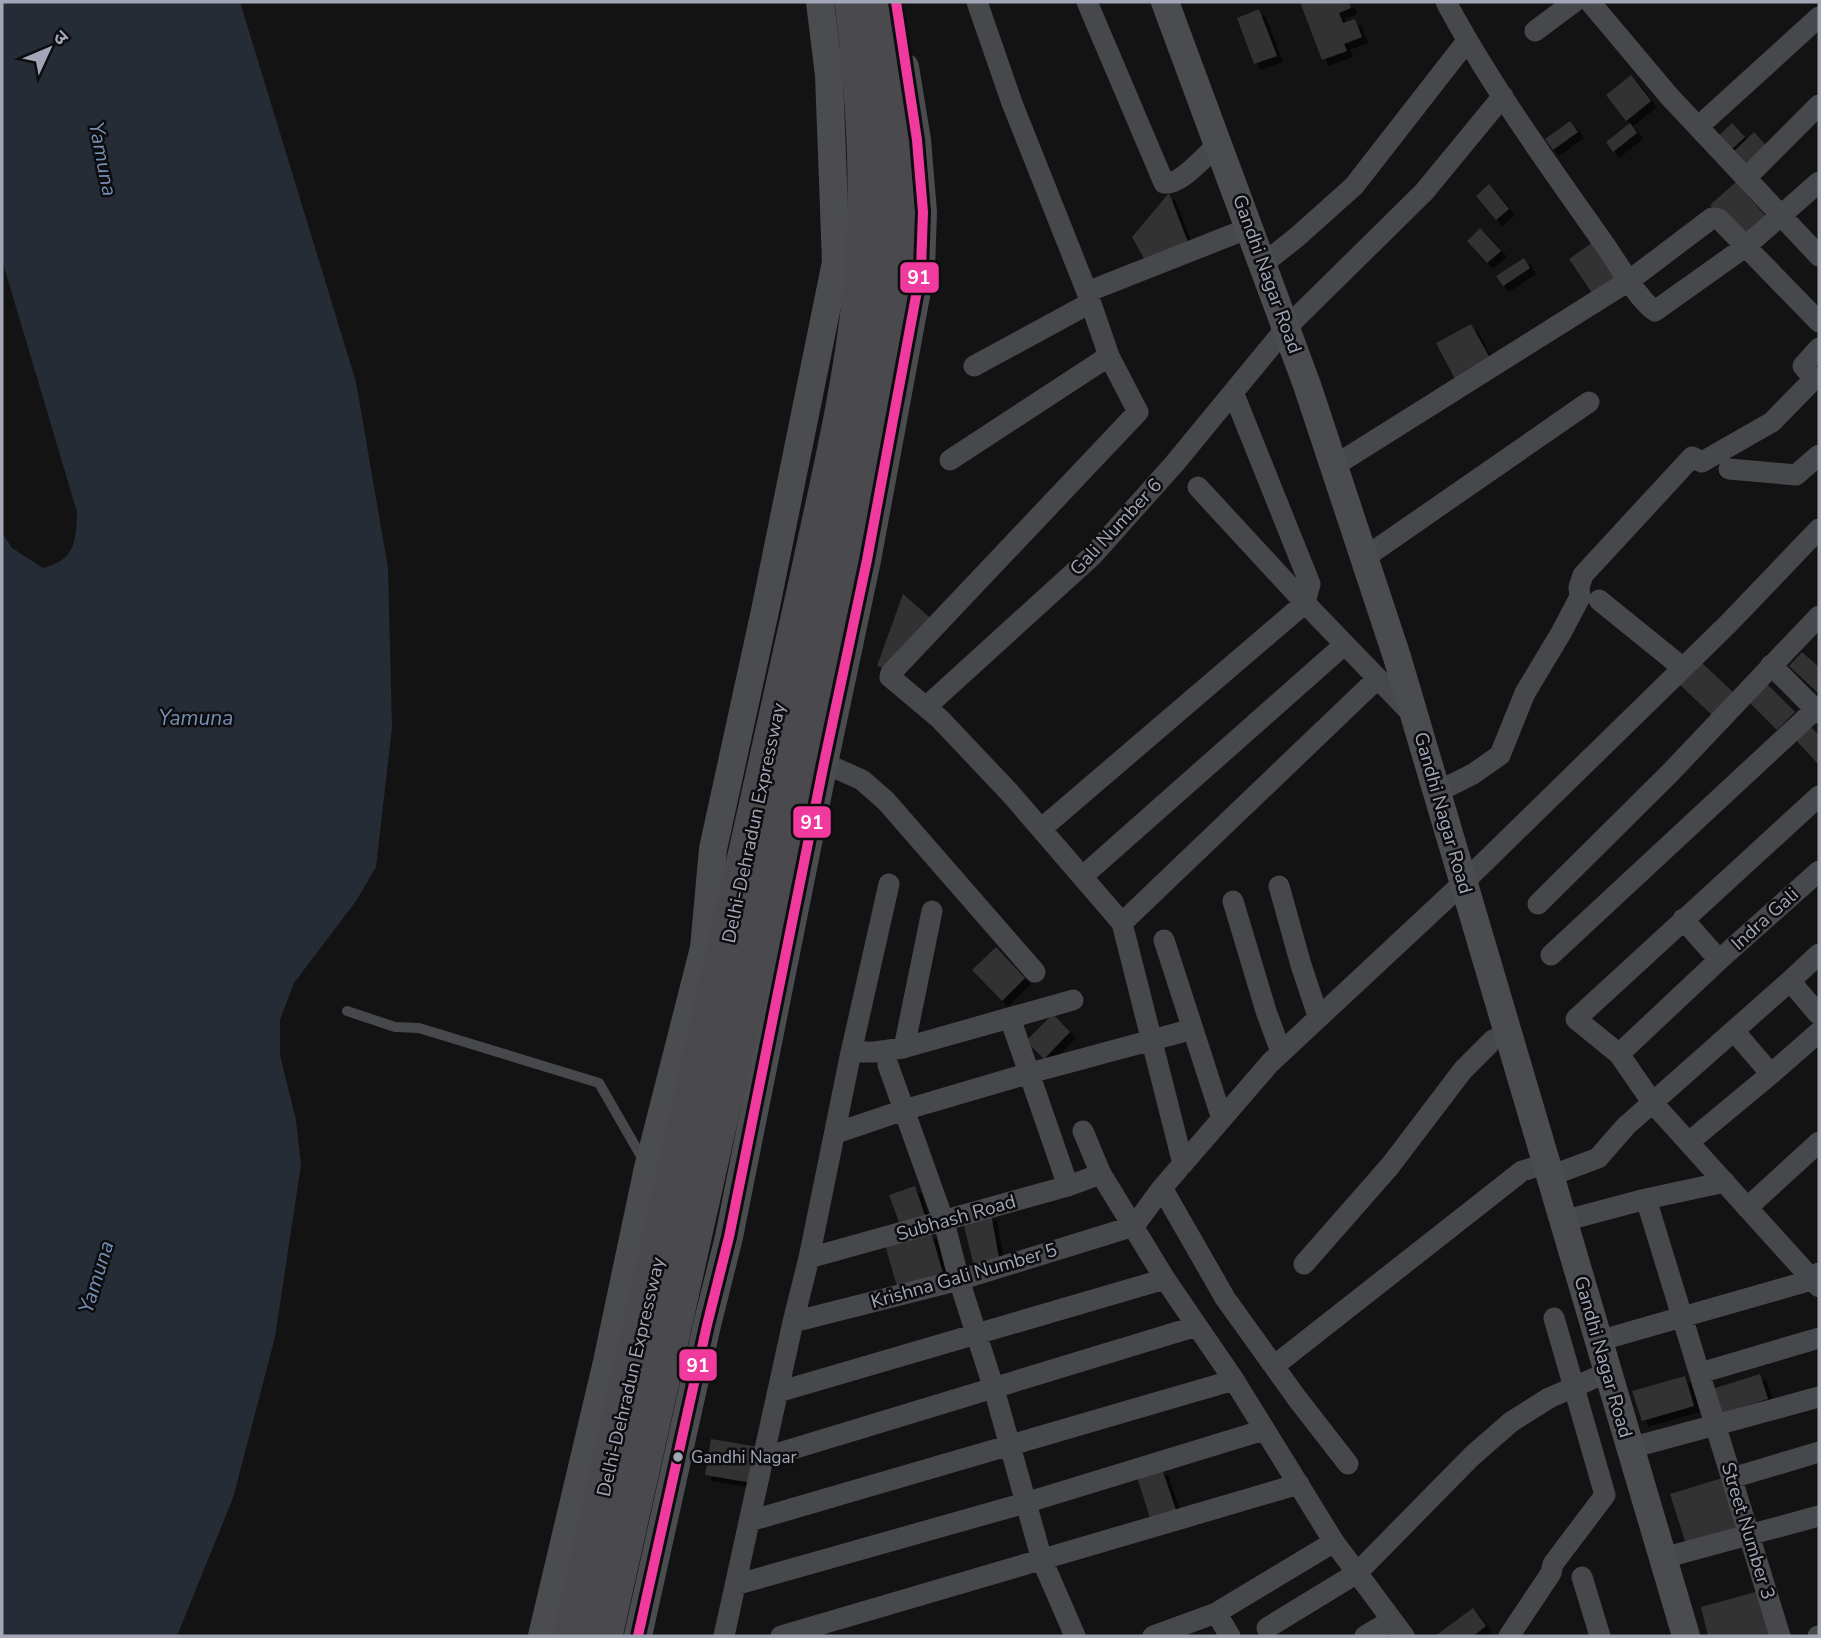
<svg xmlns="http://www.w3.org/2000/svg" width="1821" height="1638" font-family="'Nunito Sans','Noto Sans Devanagari',sans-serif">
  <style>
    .water { fill: #252c35 }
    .building { fill: #313133; filter: url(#shadow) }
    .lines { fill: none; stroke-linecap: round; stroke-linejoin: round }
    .lane { stroke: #47484c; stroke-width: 10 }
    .street { stroke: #47484c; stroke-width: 21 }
    .secondary { stroke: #4a4c50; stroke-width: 28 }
    .highway-bridge { stroke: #49494e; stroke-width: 37 }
    .bus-1-casing { stroke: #0d0d0f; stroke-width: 16 }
    .bus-1 { stroke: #f13a9d; stroke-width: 10 }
    .bus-dot { fill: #a2a6b6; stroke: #0d0d0f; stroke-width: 2.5 }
    .labels { text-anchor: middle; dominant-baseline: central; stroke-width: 5; stroke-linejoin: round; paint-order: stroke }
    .bus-label { font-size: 17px; fill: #a2a6b6; stroke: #0d0d0f; text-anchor: start }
    .street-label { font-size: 19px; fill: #a2a6b6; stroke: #0d0d0f }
    .water-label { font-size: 21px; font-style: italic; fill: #758fb4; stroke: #0d0d0f }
    .line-badge { stroke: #0d0d0f; stroke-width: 2.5 }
    .badge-label { font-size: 19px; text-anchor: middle; font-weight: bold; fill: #fff }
  </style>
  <defs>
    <filter id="shadow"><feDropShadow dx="6" dy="6" stdDeviation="0" flood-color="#0009"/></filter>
  </defs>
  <rect width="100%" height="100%" fill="#131313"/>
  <path class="water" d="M2,2h238l116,380 32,186 4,160 -16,139 -20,34 -62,82 -14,37v35l16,65 5,45 -26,172 -42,161 -56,138h-175v-1103l10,15 31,20c32,-8 33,-26 34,-56l-75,-252z"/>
  <path class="building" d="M1300,2h49l2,6 -12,5 4,10 12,-4 7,18 -18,7 3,7 -25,9z
    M1259,9l18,47 -23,8 -17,-46z
    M1631,75l20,26 -25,20 -20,-26z
    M1570,121l8,11 -25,18 -8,-11z
    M1630,123l7,10 -24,19 -7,-10z
    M1732,123l13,14 -18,17 -13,-14z
    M1754,132l12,13 -24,23 -12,-13z
    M1736,182l34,39 -26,23 -34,-39z
    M1489,184l20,25 -13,11 -20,-24z
    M1169,193l20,52 -43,17 -14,-25z
    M1480,228l21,23 -14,12 -20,-22z
    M1593,242l25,38 -24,16 -25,-37z
    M1524,258l6,10 -27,18 -7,-10z
    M1471,324l20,36 -35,21 -20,-38z
    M903,594l32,28 -43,49 -15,-5z
    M1802,652l17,15v27l-30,-28z
    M1699,660l39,37 -21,23 -39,-37z
    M1764,681l31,31 -18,18 -31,-31z
    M1807,723l12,12v30l-27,-29z
    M996,947l29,31 -23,23 -30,-31z
    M1053,1014l17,18 -26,27 -18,-18z
    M915,1186l12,36 -25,8 -13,-35z
    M991,1214l8,44 -25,8 -11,-44z
    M931,1232l13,45 -46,13 -13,-45z
    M1760,1374l8,25 -51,16 -8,-25z
    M1685,1376l9,30 -52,15 -10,-30z
    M711,1439l48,8 -6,36 -48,-8z
    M1162,1469l14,41 -26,8 -13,-41z
    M1729,1476l16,50 -59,18 -16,-50z
    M1759,1591l12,45h-63l-7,-29z
    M1473,1608l13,18 -13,10h-38z"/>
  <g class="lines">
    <path class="lane" d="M347,1011l48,16 24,1 180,55 46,80"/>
    <path class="street" d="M977,2l35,101 75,189 22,64 29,56 -247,261 -1,4 50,42 70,74 112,130 61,241
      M1087,2l77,181c16,3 42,-28 54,-39
      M1446,2c46,86 105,166 161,246 11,16 33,54 48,63l90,-64 74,-65
      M1590,2l79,94 150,160
      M1535,31l39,-29
      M1698,127l121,-110
      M1746,178l73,-73
      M1263,264l34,-27 57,-51 113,-145
      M1087,292l162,-64
      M974,366l116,-63
      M950,460l159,-104
      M1334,466l296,-186 82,-62 7,1 100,103
      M1729,469l67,6 23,-20
      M1198,487l107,116 108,112
      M1364,558l225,-156
      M1599,600l84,68
      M1771,665l48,48
      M926,707l166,-151 83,-93 111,-135 138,-136 79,-96
      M824,763l38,17 24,21 149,171
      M1437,792l36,-18 27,-19 25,-62 36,-60 19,-36 -1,-10 4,-12 109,-118 10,5 70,-40 42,-43 -11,-13 16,-18
      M1819,796l-243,223 43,35 33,48 167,185
      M1041,829l264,-226 5,-19 -77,-192
      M1083,876l261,-231
      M1279,886l22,79 17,51
      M1233,901l33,110 15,41
      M1538,904l132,-131 149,-157
      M1683,919l36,41 100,-89
      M1122,923l255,-244
      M1164,940l58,179
      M1819,954l-29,27 29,34
      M1551,955l268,-249
      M1010,1018l58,168
      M1734,1031l37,43 48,-42
      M904,1048l28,-137
      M852,1052h23l28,-4 170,-48
      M1619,1054l100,-94
      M888,1065l56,157 15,58 35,109 48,171 33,76
      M1083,1131l18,43 64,105 69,101 100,162 70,94
      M836,1133l68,-23 126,-37 163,-44
      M1689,1142l82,-68
      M1550,1176l48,-18 28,-32 164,-145
      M1162,1188l63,110 71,99 52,67
      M1646,1199l134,437
      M1747,1208l72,-66
      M1563,1221l83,-22 79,-17
      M809,1258l259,-72 33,-12
      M1304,1264l86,-98 73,-96 30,-30 15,-5
      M793,1322l166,-42 175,-54 28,-38 108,-125 193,-180 265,-259 91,-95
      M1598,1341l214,-61 7,-7
      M1274,1366l248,-195 24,-7
      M1700,1373l119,-35
      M778,1392l387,-113
      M1630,1448l189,-51
      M763,1458l434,-132
      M1732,1478l87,-26
      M750,1521l484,-141
      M1663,1558l156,-42
      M1582,1577l18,59
      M735,1585l290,-82 239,-73
      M1216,1613l14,23
      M1267,1628l90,-55 115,-117 39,-34 38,-24 59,-26
      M724,1636l69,-314 16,-64 41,-201 39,-173
      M781,1636l518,-152
      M1153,1636l63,-23 118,-71
      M1365,1636l27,-16
      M1509,1636l42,-63 2,-9 52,-69 -51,-177
      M1818,1636h1"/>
    <path class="secondary" d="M1165,2l142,383 90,272 289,979
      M542,1636l65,-274 41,-194 56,-220 9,-99 52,-238 71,-349 -7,-187 -9,-73
      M638,1636l69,-311 22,-88 95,-474 43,-203 54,-291 2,-57 -6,-72 -12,-73"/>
    <path class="highway-bridge" d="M572,1636l236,-1058c20,-94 43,-188 53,-284 10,-92 4,-200 -8,-292
      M604,1636l235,-1052c20,-95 42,-190 53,-286 6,-53 5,-106 2,-159 -2,-46 -4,-91 -10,-137"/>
    <defs>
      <path id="bus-1" d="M638,1636l69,-311 22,-88 95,-474 43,-203 54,-291 2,-57 -6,-72 -21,-138"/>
    </defs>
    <use href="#bus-1" class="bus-1-casing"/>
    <use href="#bus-1" class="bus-1"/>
  </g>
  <circle class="bus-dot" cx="678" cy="1457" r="6"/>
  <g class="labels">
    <g class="bus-label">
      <text x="691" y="1457">Gandhi Nagar</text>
    </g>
    <g class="street-label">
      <text transform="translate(1267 274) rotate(70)">Gandhi Nagar Road</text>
      <text transform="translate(1116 527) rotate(-47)">Gali Number 6</text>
      <text transform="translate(1443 813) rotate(74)">Gandhi Nagar Road</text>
      <text transform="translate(754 823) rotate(-78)">Delhi-Dehradun Expressway</text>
      <text transform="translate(1765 919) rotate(-42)">Indra Gali</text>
      <text transform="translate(956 1218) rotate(-16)">Subhash Road</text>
      <text transform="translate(964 1276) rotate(-16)">Krishna Gali Number 5</text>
      <text transform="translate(1603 1357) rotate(74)">Gandhi Nagar Road</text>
      <text transform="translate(631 1377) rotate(-77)">Delhi-Dehradun Expressway</text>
      <text transform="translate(1748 1531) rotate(73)">Street Number 3</text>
    </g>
    <g class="water-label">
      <text transform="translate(103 159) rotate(79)">Yamuna</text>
      <text x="196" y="718">Yamuna</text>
      <text transform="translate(96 1277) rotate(-73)">Yamuna</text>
    </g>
  </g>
  <g class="line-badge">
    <rect x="899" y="261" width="41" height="33" rx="7" fill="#f13a9d"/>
    <rect x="792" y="805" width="40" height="34" rx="7" fill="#f13a9d"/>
    <rect x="678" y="1348" width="40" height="34" rx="7" fill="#f13a9d"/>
  </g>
  <g class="badge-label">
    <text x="919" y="284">91</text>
    <text x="812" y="829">91</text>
    <text x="698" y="1372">91</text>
  </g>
  <rect width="1821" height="1638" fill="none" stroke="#a2a6b6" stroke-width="7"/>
  <g transform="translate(49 49) rotate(46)" stroke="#0d0d0f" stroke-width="5" paint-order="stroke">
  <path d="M0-5L12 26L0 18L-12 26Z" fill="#a2a6b6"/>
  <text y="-10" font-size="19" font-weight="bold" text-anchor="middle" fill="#a2a6b6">उ</text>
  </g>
</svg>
